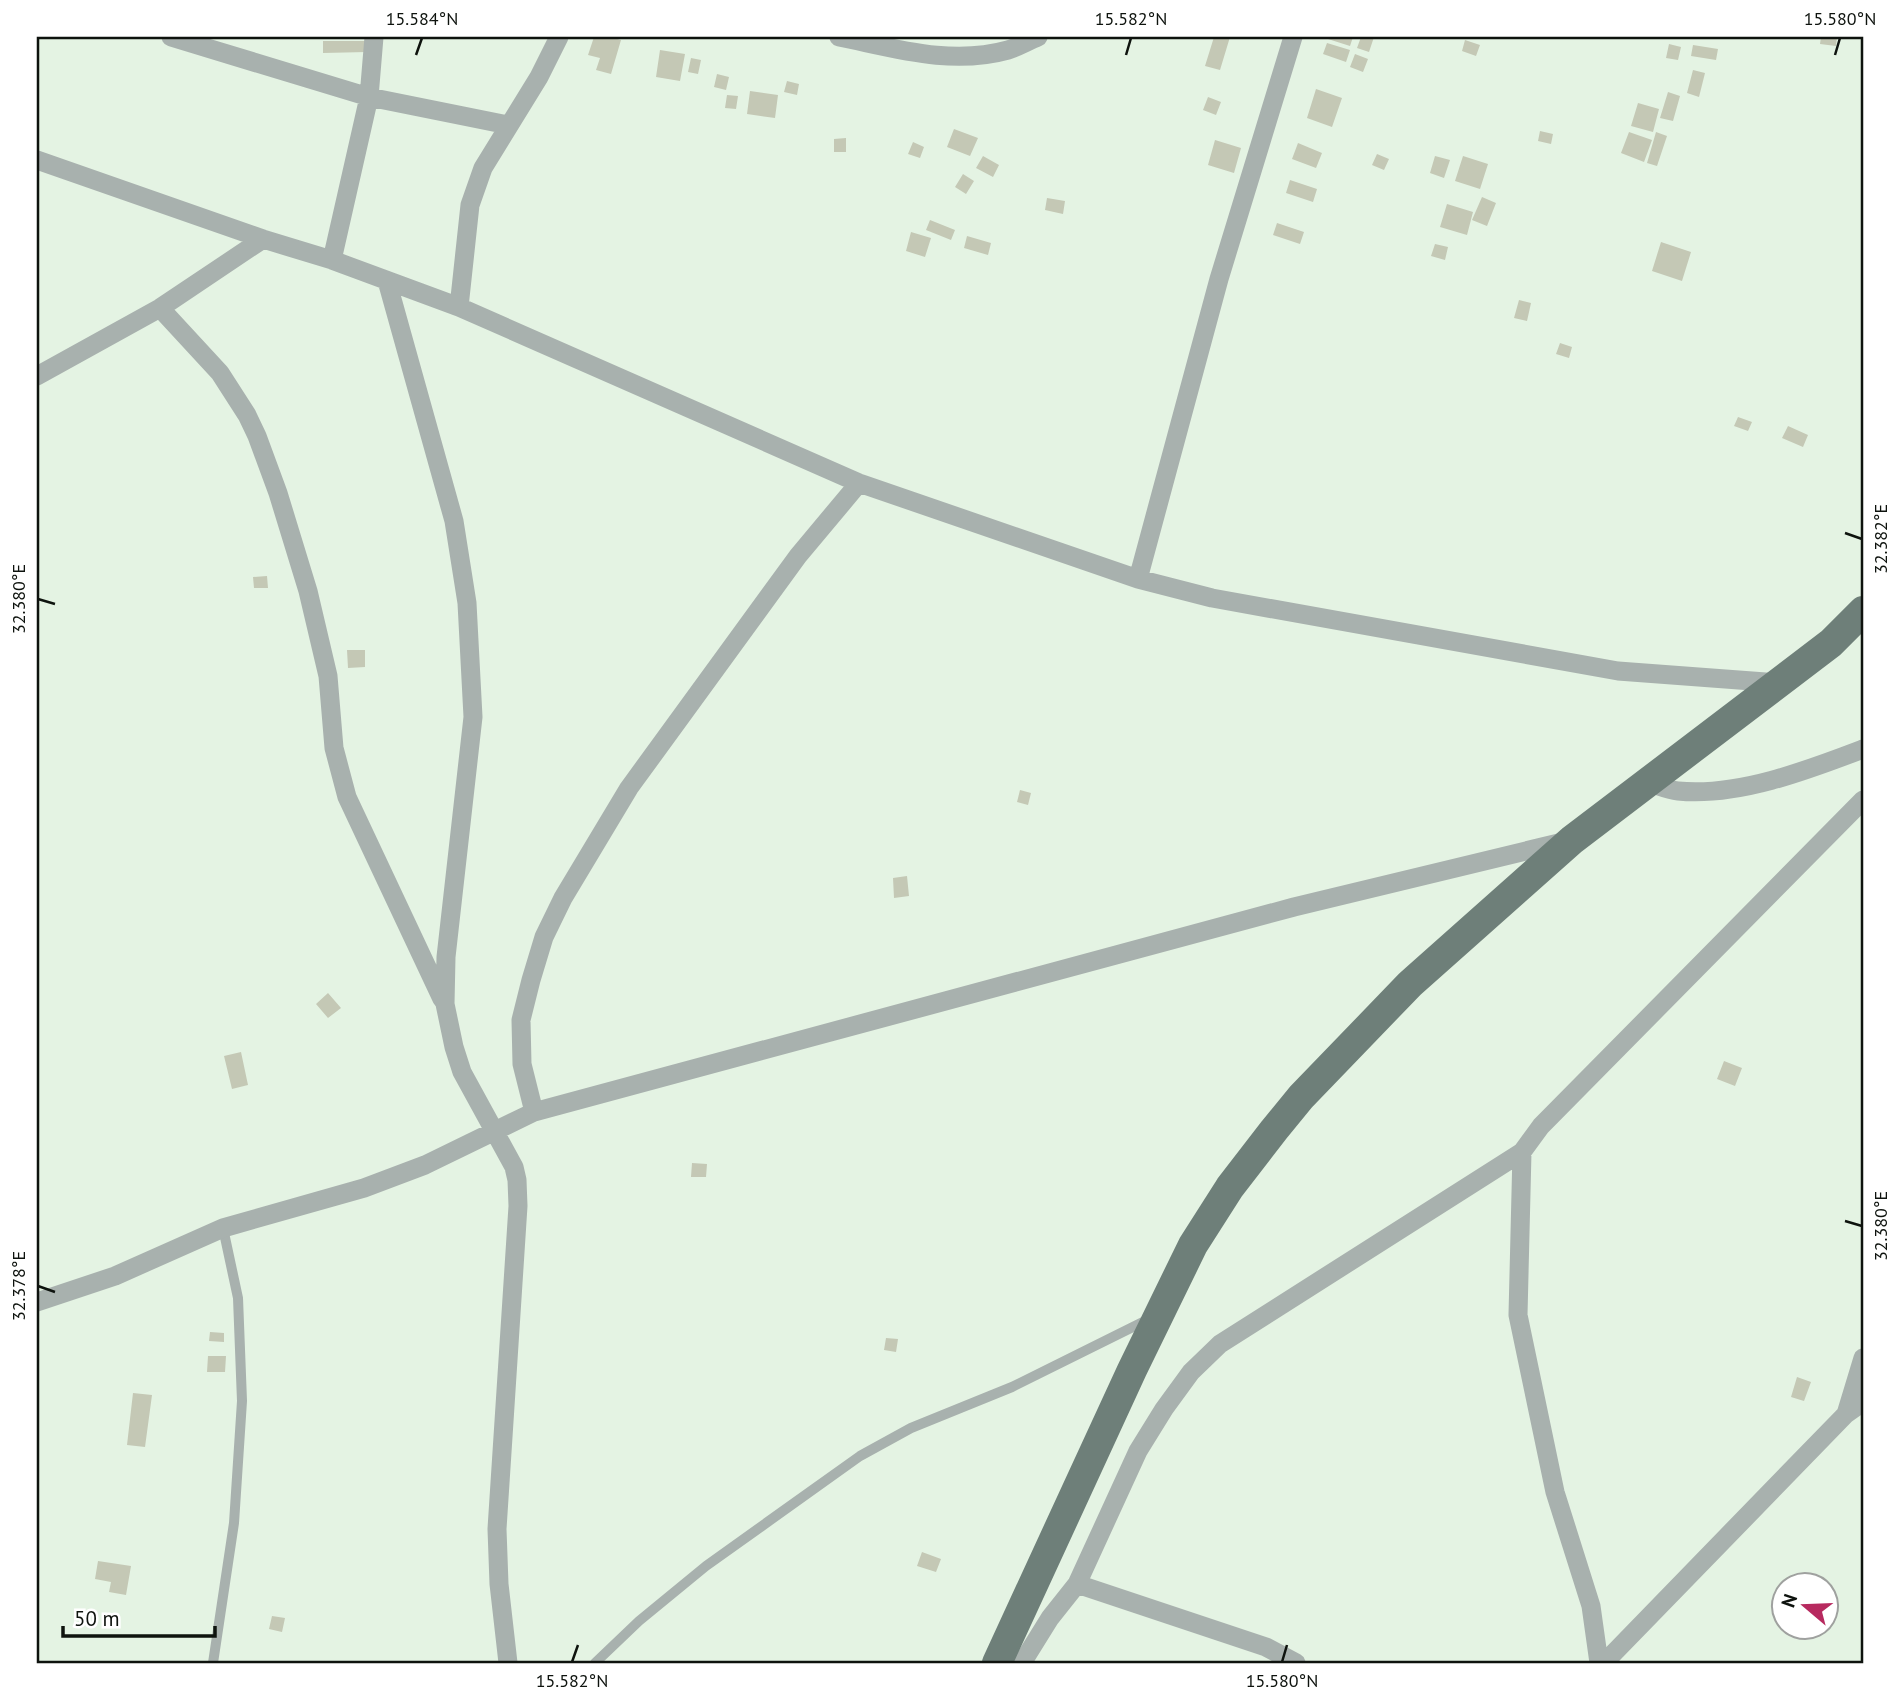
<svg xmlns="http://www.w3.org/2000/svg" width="1900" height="1700" font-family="'PT Sans',sans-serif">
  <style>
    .building { fill: #c4c8b5 }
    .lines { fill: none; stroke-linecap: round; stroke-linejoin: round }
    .lane { stroke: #a8b1ae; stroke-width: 10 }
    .street { stroke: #a8b1ae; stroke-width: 19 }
    .primary { stroke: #6e7f79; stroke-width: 30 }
    .ticks { fill: none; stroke: #0e130e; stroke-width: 2.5 }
    .neatline { fill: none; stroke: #0e130e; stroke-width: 2.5 }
    .ticks-label { font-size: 18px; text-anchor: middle; fill: #0e130e }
  </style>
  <rect width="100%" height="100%" fill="#e4f3e3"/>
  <path class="building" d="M594,37h16l11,3 -10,34 -15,-4 4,-12 -12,-3z
    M1214,37h16l-10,33 -15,-4z
    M1328,37h25l-3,9 -22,-7z
    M1361,37h13l-5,15 -12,-4z
    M1821,37h16l-1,9 -16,-2z
    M1465,40l15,5 -4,11 -14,-5z
    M323,41h44v11l-44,1z
    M1327,43l23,7 -4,12 -23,-8z
    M1669,44l12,3 -3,13 -12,-2z
    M1693,45l25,4 -2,11 -25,-4z
    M660,50l25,4 -5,27 -24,-4z
    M1355,54l13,5 -5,13 -13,-5z
    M691,58l10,2 -3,14 -10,-2z
    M1693,70l12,3 -6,24 -12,-4z
    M717,74l12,3 -3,13 -12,-3z
    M787,81l12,3 -2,11 -13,-3z
    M1316,89l26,9 -10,29 -25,-9z
    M750,91l28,4 -3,23 -28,-4z
    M1668,92l12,4 -7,25 -13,-3z
    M727,95l11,1 -2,13 -11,-1z
    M1208,97l13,5 -5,13 -13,-5z
    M1638,103l21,6 -6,23 -22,-6z
    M954,129l24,9 -8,18 -23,-9z
    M1540,131l13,3 -2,10 -13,-3z
    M1629,132l23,8 -8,22 -23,-9z
    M1656,132l11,4 -10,30 -10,-3z
    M846,138v14h-12v-13z
    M1215,140l26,8 -7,25 -26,-8z
    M913,142l11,5 -4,11 -12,-4z
    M1298,143l24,10 -6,15 -24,-9z
    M1377,154l12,5 -5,11 -12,-5z
    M983,156l16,9 -6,12 -17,-9z
    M1435,156l15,4 -6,18 -14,-5z
    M1463,156l25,8 -8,25 -25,-8z
    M963,174l11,7 -8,13 -11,-7z
    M1290,180l27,9 -4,13 -27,-9z
    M1482,197l14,6 -9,23 -15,-6z
    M1047,198l18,3 -2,13 -18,-4z
    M1447,204l26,8 -6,23 -27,-8z
    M930,220l25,10 -4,10 -25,-10z
    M1277,223l27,9 -4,12 -27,-9z
    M911,232l20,6 -6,19 -19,-6z
    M967,236l24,7 -3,12 -24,-7z
    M1661,242l30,10 -9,29 -30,-10z
    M1435,244l13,3 -3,13 -14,-4z
    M1519,300l12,3 -4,18 -13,-3z
    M1560,343l12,4 -3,11 -13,-4z
    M1738,417l14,5 -4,9 -14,-5z
    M1788,426l20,9 -5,12 -21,-9z
    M267,576l1,12h-14l-1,-11z
    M347,650h18v17l-17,1z
    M1020,790l11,3 -3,12 -11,-3z
    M907,876l2,20 -15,2 -1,-20z
    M328,993l13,15 -13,10 -12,-14z
    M241,1052l7,33 -16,4 -8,-33z
    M1724,1061l18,7 -7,18 -18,-7z
    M692,1163l15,1 -1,13h-15z
    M210,1332l14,1v9l-15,-1z
    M886,1338l12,1 -2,13 -12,-2z
    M208,1356h18l-1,16h-18z
    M1797,1377l14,5 -7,19 -13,-4z
    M133,1393l19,2 -7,52 -18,-2z
    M922,1552l19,7 -5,13 -19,-6z
    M98,1561l33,5 -5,29 -17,-3 2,-10 -16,-3z
    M272,1616l13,2 -3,14 -13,-3z"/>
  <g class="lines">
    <path class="lane" d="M213,1663l21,-140 8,-122 -4,-103 -15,-70
      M595,1663l44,-42 67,-55 154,-110 51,-28 101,-41 137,-68"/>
    <path class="street" d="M171,37l198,60 139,28
      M839,37c55,11 112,29 169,13 10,-3 20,-9 30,-13
      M37,160l226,79 69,21 127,47 400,176 279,96 74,19 406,73 161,12
      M332,260l37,-163 5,-60
      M387,281l67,240 13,82 6,114 -27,240 -1,47 9,43 8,25 52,95 3,13 1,26 -21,323 2,55 9,79
      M459,307l11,-102 13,-37 56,-91 20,-40
      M160,308l60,65 27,42 10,21 21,57 30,98 20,85 6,72 13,49 95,202
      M37,376l123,-68 103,-69
      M1138,579l81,-300 74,-242
      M1647,782c10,3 21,8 31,9 60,6 130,-21 185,-42
      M534,1112l-12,-48 -1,-44 10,-40 13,-43 19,-39 66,-110 169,-232 61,-73
      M1522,1152l-4,163 37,177 36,114 8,57
      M37,1302l78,-26 108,-48 141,-40 61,-23 109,-53 760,-205 273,-66
      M1846,1414l17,-56
      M1077,1584l189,63 30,16
      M1022,1663l28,-45 27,-34 61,-133 26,-42 27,-37 29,-28 302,-192 19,-26 322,-326
      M1604,1663l242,-249 17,-12"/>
    <path class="primary" d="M997,1663l135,-293 61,-125 37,-58 44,-57 27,-33 109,-113 162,-144 259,-197 32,-32"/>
  </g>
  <path class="ticks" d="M416,55l6,-17M1126,55l5,-17M1835,55l5,-17M1845,533l17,6M38,599l17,5M1845,1221l17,5M38,1286l17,6M572,1662l6,-17M1282,1662l5,-17"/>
  <rect width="1900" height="1700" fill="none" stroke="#ffffff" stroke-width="77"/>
  <g transform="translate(1805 1606) rotate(289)"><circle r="33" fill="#ffffff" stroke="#9fa19f" stroke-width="2"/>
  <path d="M0-5L12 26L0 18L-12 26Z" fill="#b72a5f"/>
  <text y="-10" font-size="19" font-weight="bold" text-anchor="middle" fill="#0e130e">N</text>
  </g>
  <path d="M63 1626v10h152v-10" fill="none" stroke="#0e130e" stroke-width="3.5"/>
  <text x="74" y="1626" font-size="21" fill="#0e130e" stroke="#ffffff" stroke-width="5" paint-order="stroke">50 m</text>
  <rect x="38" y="38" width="1824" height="1624" class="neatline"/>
  <g class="ticks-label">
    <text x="422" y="25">15.584°N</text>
    <text x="1131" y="25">15.582°N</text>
    <text x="1840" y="25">15.580°N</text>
    <text transform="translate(1881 539) rotate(-90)" y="6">32.382°E</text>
    <text transform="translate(19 599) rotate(-90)" y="6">32.380°E</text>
    <text transform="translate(1881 1226) rotate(-90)" y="6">32.380°E</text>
    <text transform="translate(19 1286) rotate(-90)" y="6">32.378°E</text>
    <text x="572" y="1687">15.582°N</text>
    <text x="1282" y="1687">15.580°N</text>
  </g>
</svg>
